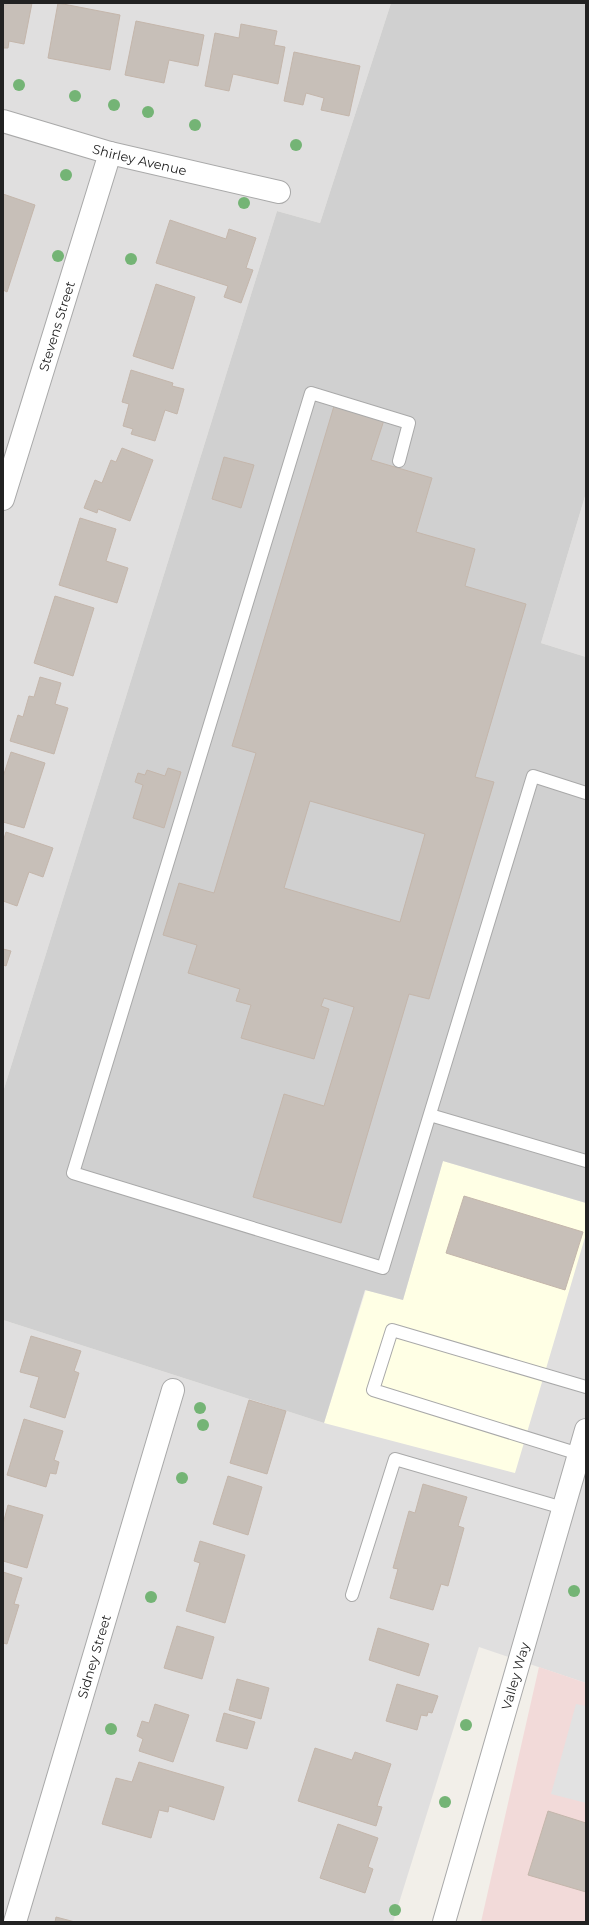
<svg xmlns="http://www.w3.org/2000/svg" width="589" height="1925" font-family="Montserrat,sans-serif">
  <style>
    .residential { fill: #e0dfdf }
    .commercial { fill: #f2dad9 }
    .education { fill: #ffffe5 }
    .religious { fill: #d0d0d0 }
    .parking { fill: #e2e2e2 }
    .building { fill: #c7bfb8; stroke: #c4b6ab; fill-rule: evenodd }
    .lines { fill: none; stroke-linecap: round; stroke-linejoin: round }
    .service-casing { stroke: #a9a9a9; stroke-width: 14 }
    .minor-casing { stroke: #a9a9a9; stroke-width: 24 }
    .tertiary-casing { stroke: #a9a9a9; stroke-width: 24 }
    .service { stroke: #fff; stroke-width: 12 }
    .minor { stroke: #fff; stroke-width: 22 }
    .tertiary { stroke: #fff; stroke-width: 22 }
    .tree { fill: #74b475 }
    .labels { text-anchor: middle; dominant-baseline: central; stroke-width: 3; stroke-linejoin: round; paint-order: stroke }
    .street-label { font-size: 13px; fill: #222; stroke: #fff }
  </style>
  <rect width="100%" height="100%" fill="#f2efe9"/>
  <path class="residential" d="M3,3h388l-71,220 -43,-12 -274,881z
    M586,493v164l-45,-14z
    M586,1203v480l-107,-36 -86,275h-390v-602l321,103z"/>
  <path class="commercial" d="M539,1667l47,16v239h-105z"/>
  <path class="education" d="M443,1161l143,42v31l-71,239 -191,-50 42,-133 37,10z"/>
  <path class="religious" d="M391,3h195v490l-45,150 45,14v546l-143,-42 -40,139 -38,-10 -41,133 -321,-103v-228l274,-881 43,12z"/>
  <path class="parking" d="M576,1704l10,2v97l-35,-9z"/>
  <path class="building" d="M3,3h29l-8,41 -15,-3 -1,7h-5z
    M58,3l62,12 -10,55 -62,-12z
    M136,21l68,14 -6,31 -29,-6 -5,23 -39,-8z
    M241,24l36,7 -3,14 11,2 -7,37 -45,-10 -4,17 -24,-5 10,-53 24,5z
    M294,52l66,14 -11,50 -28,-6 3,-12 -18,-5 -3,12 -19,-4z
    M3,194l32,11 -28,87 -4,-2z
    M170,220l56,19 3,-10 27,9 -10,30 7,2 -12,33 -17,-6 4,-11 -72,-23z
    M156,284l39,13 -22,72 -40,-13z
    M131,370l42,13 -1,3 12,3 -7,25 -12,-4 -10,31 -24,-7 2,-5 -10,-3 6,-22 -7,-2z
    M334,406l50,14 -13,40 61,18 -16,54 59,17 -10,37 61,18 -51,173 19,5 -65,217 -20,-5 -68,229 -88,-26 31,-103 40,12 30,-99 -30,-9 -3,8 8,3 -15,50 -73,-21 10,-33 -15,-4 4,-12 -52,-16 9,-28 -34,-10 16,-52 35,10 42,-140 -24,-7zM310,801l115,33 -25,88 -116,-34z
    M122,448l31,12 -23,61 -32,-12 -1,4 -13,-5 11,-28 7,3 9,-23 5,2z
    M224,457l30,8 -13,43 -29,-9z
    M80,518l36,11 -10,32 22,7 -11,35 -58,-18z
    M55,596l39,12 -21,68 -39,-13z
    M40,677l21,6 -6,21 13,4 -14,46 -44,-13 8,-26 5,2 6,-21 5,1z
    M11,752l34,11 -21,65 -21,-6v-45z
    M168,768l13,4 -17,56 -31,-10 10,-33 -8,-3 3,-9 7,2 2,-5 18,6z
    M6,832l47,16 -10,29 -14,-5 -12,34 -14,-5v-59z
    M3,949l8,2 -5,15 -3,-1z
    M464,1196l119,36 -18,58 -119,-37z
    M31,1336l50,15 -7,20 5,2 -14,45 -35,-11 9,-30 -19,-5z
    M249,1400l37,11 -19,63 -37,-11z
    M24,1419l39,12 -9,29 5,2 -3,12 -6,-1 -4,14 -39,-12z
    M228,1476l34,11 -14,48 -35,-11z
    M423,1484l44,13 -9,29 6,2 -16,58 -7,-2 -8,26 -43,-12 8,-29 -5,-1 16,-57 6,2z
    M8,1505l35,10 -16,53 -24,-7v-37z
    M200,1541l45,14 -20,68 -39,-12 14,-48 -6,-2z
    M3,1572l19,6 -8,26 5,1 -12,39 -4,-1z
    M177,1626l37,11 -12,42 -38,-11z
    M378,1628l51,16 -10,32 -50,-16z
    M237,1679l32,9 -8,31 -32,-9z
    M397,1684l41,12 -6,17 -4,-1 -1,4 -6,-1 -4,15 -31,-9z
    M155,1704l34,11 -16,47 -34,-11 4,-12 -6,-3 5,-15 7,2z
    M224,1713l31,9 -8,27 -31,-8z
    M315,1748l37,12 3,-8 36,12 -14,42 5,1 -6,19 -78,-25z
    M139,1762l85,25 -10,33 -45,-14 -1,6 -9,-2 -8,28 -49,-14 14,-46 16,4z
    M548,1811l38,12v69l-58,-17z
    M338,1824l40,14 -10,29 5,2 -8,24 -45,-15z
    M56,1917l19,5h-20z"/>
  <g class="lines">
    <defs>
      <path id="service" d="M399,461l10,-38 -98,-30 -238,780 310,95 150,-492 53,17
        M430,1115l156,46
        M579,1454l-206,-64 19,-60 194,57
        M352,1595l43,-136 168,49"/>
      <g id="minor">
        <path id="s1" d="M3,121l107,32 169,39"/>
        <path id="s2" d="M3,499l107,-346"/>
        <path id="s3" d="M15,1922l158,-532"/>
      </g>
      <g id="tertiary">
        <path id="s4" d="M444,1922l142,-492"/>
      </g>
    </defs>
    <use href="#service" class="service-casing"/>
    <use href="#minor" class="minor-casing"/>
    <use href="#tertiary" class="tertiary-casing"/>
    <use href="#service" class="service"/>
    <use href="#minor" class="minor"/>
    <use href="#tertiary" class="tertiary"/>
  </g>
  <g class="tree">
    <circle cx="19" cy="85" r="6"/>
    <circle cx="75" cy="96" r="6"/>
    <circle cx="114" cy="105" r="6"/>
    <circle cx="148" cy="112" r="6"/>
    <circle cx="195" cy="125" r="6"/>
    <circle cx="296" cy="145" r="6"/>
    <circle cx="66" cy="175" r="6"/>
    <circle cx="244" cy="203" r="6"/>
    <circle cx="58" cy="256" r="6"/>
    <circle cx="131" cy="259" r="6"/>
    <circle cx="200" cy="1408" r="6"/>
    <circle cx="203" cy="1425" r="6"/>
    <circle cx="182" cy="1478" r="6"/>
    <circle cx="574" cy="1591" r="6"/>
    <circle cx="151" cy="1597" r="6"/>
    <circle cx="466" cy="1725" r="6"/>
    <circle cx="111" cy="1729" r="6"/>
    <circle cx="445" cy="1802" r="6"/>
    <circle cx="395" cy="1910" r="6"/>
  </g>
  <g class="labels">
    <g class="street-label">
      <text stroke="none"><textPath href="#s1" startOffset="142">Shirley Avenue</textPath></text>
      <text stroke="none"><textPath href="#s2" startOffset="181">Stevens Street</textPath></text>
      <text stroke="none"><textPath href="#s3" startOffset="277">Sidney Street</textPath></text>
      <text stroke="none"><textPath href="#s4" startOffset="256">Valley Way</textPath></text>
    </g>
  </g>
  <rect width="589" height="1925" fill="none" stroke="#222222" stroke-width="8"/>
</svg>
